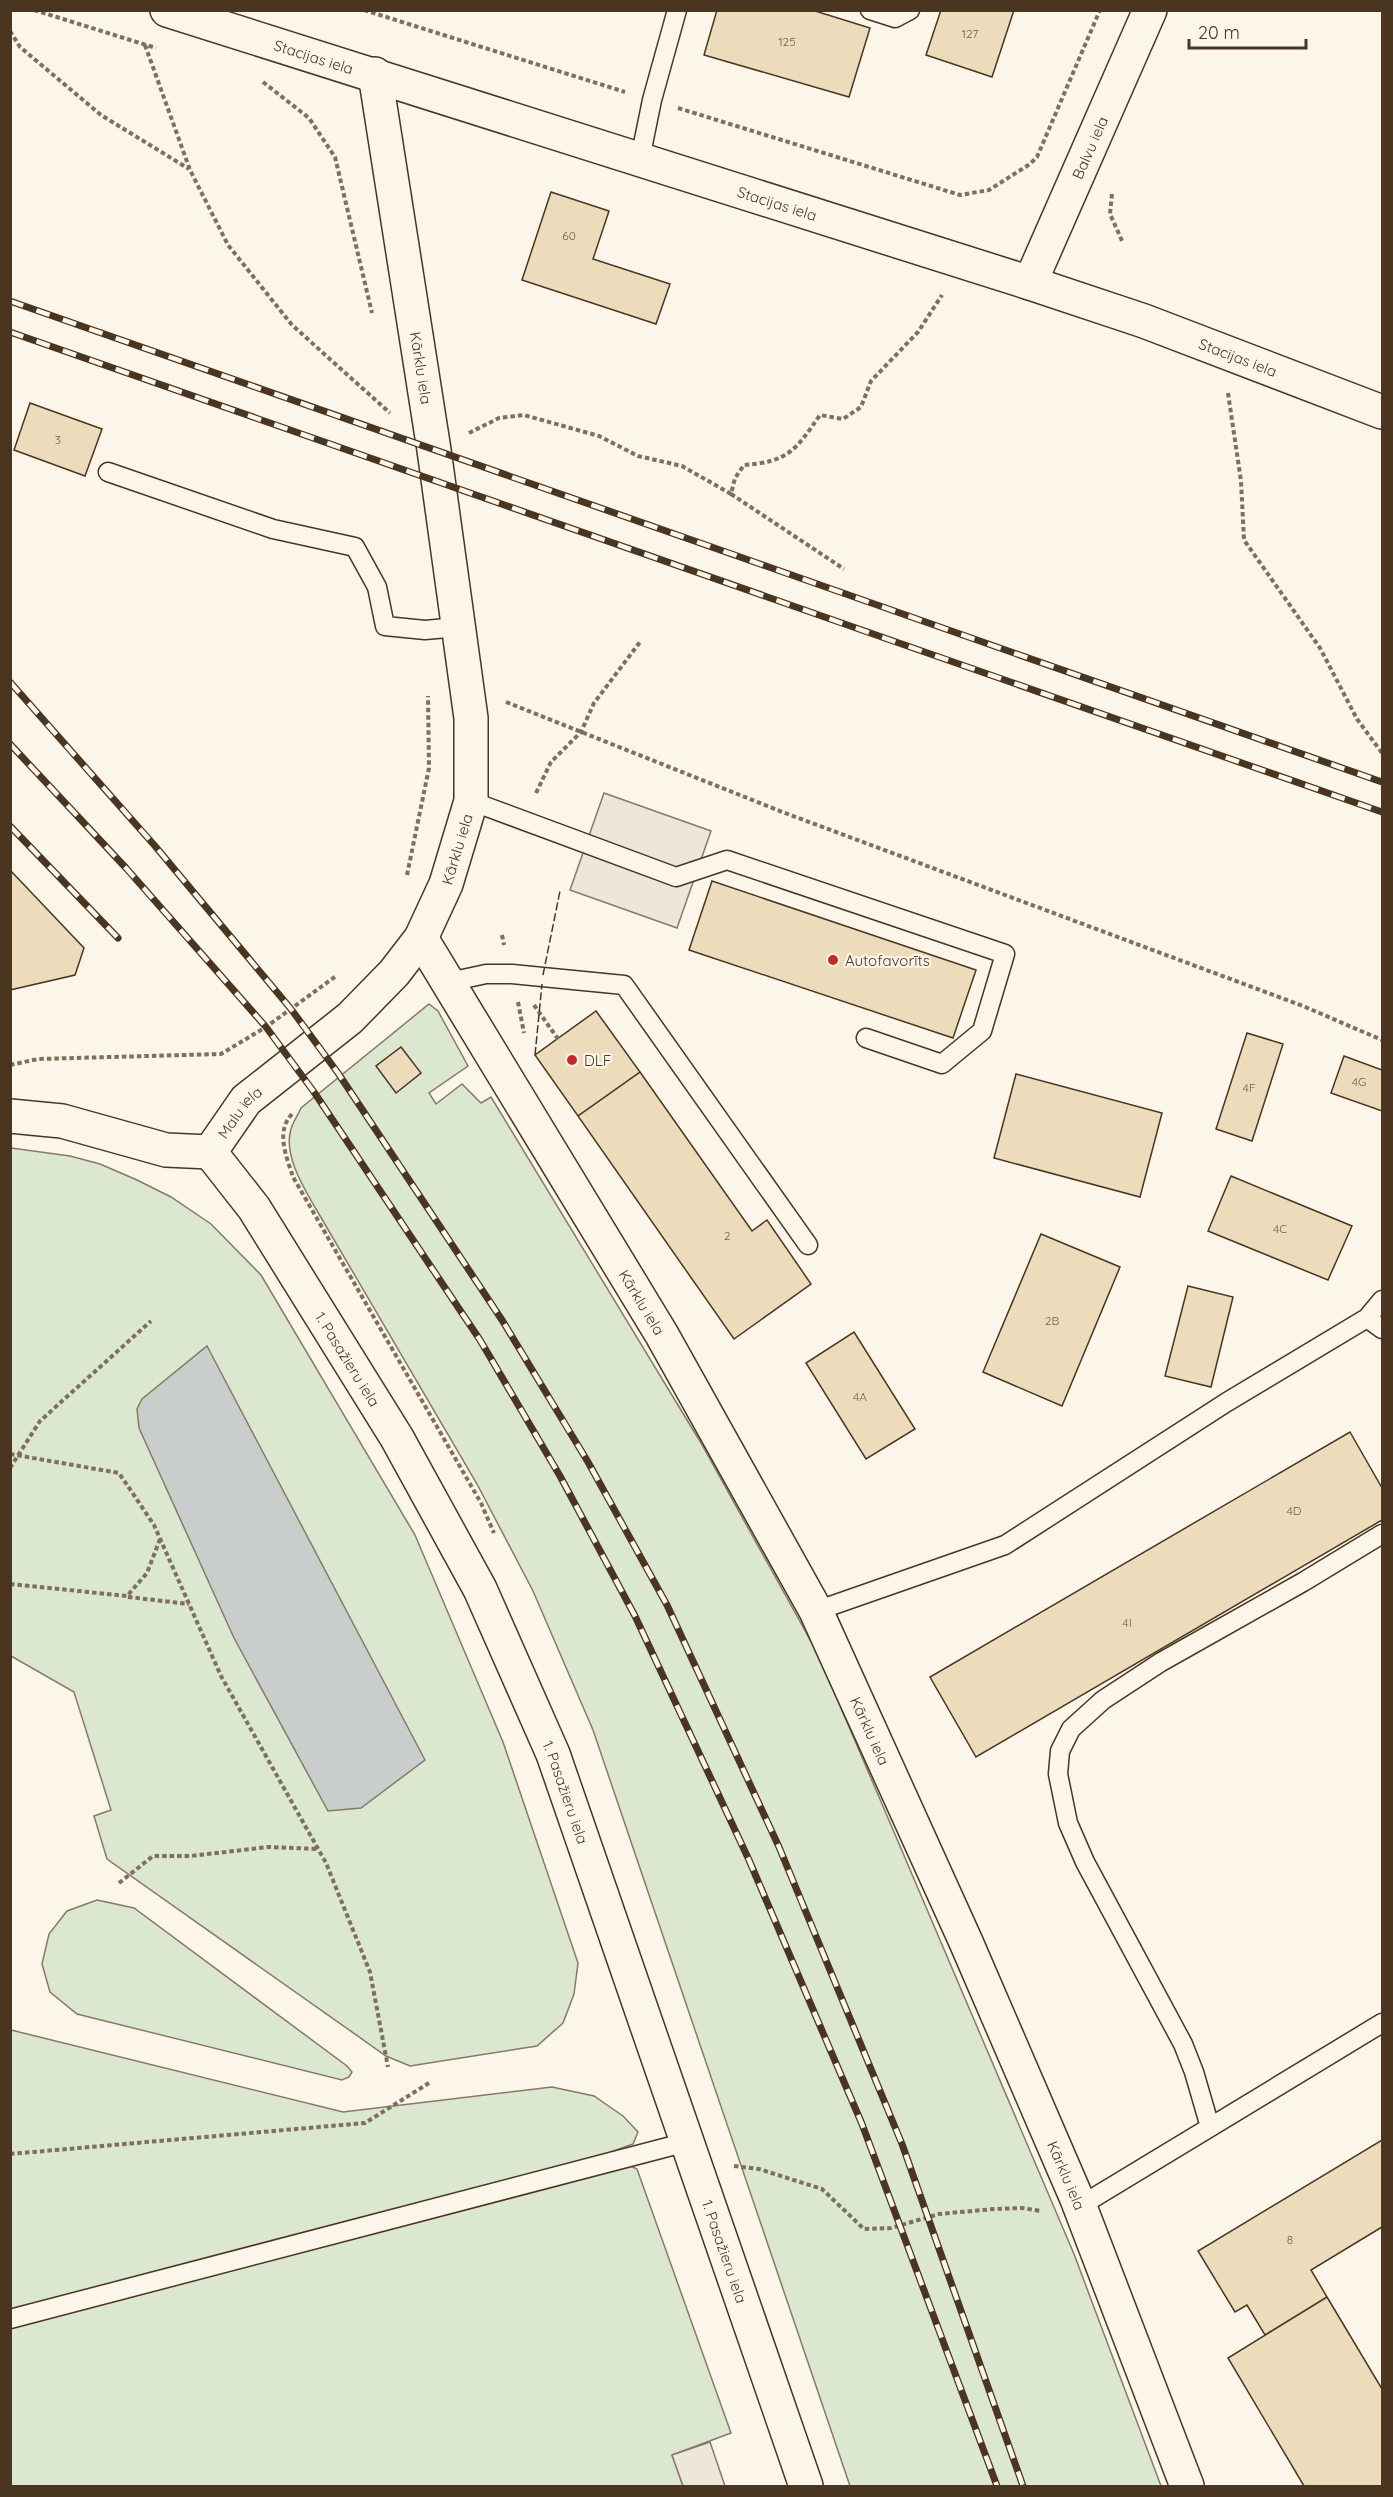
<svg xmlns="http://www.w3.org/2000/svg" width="1393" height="2497" font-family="Quicksand,sans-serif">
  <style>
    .green { fill: #dce7d0; stroke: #887966; stroke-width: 1.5 }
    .parking { fill: #ede7d9; stroke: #887966; stroke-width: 1.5 }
    .water { fill: #c9cecd; stroke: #887966; stroke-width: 1.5 }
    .building { fill: #ecdcbc; stroke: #4a3520; stroke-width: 1.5 }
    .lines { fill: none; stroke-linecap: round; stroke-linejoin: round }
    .service-casing { stroke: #4a3520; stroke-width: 21 }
    .minor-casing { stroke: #4a3520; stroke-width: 36 }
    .tertiary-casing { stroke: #4a3520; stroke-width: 36 }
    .path { stroke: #7f6f5c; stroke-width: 4; stroke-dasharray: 4.5 3; stroke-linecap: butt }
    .service { stroke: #fbf6e9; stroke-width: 18 }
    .minor { stroke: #fbf6e9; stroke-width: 33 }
    .tertiary { stroke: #fbf6e9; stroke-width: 33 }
    .rail-casing { stroke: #4a3520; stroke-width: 7 }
    .rail { stroke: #fbf6e9; stroke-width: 4.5; stroke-dasharray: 14; stroke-linecap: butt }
    .fence { stroke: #4a3520; stroke-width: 1.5; stroke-dasharray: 8 3; stroke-linecap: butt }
    .poi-dot { fill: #c62828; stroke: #fbf6e9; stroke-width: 2 }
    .labels { text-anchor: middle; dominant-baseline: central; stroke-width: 4.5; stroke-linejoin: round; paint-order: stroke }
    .number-label { font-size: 12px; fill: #725f47 }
    .street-label { font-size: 15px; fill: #4a3520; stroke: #fbf6e9 }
    .poi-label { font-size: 15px; fill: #4a3520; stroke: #fbf6e9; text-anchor: start }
  </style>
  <rect width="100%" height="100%" fill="#fbf6e9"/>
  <path class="green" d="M429,1004l9,7 30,55 -39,27 7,11 26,-20 19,19 10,-6 210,346 117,211 256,600 87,232h-311l-257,-756 -60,-139 -56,-107 -161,-275c-12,-21 -33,-54 -25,-80 2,-7 7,-14 10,-21z
    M11,1148l59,8 30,8 37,16 34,17 40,27 50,51 154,260 88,207 75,221 -4,31 -11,29 -26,23 -127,20 -24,-10 -279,-197 -13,-43 17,-6 -37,-118 -63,-36z
    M97,1900l37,8 213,158 5,6 -3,5 -7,3 -265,-66 -27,-22 -8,-28 7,-30 18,-23z
    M11,2030l332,82 209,-25 42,9 29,20 15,16 -5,12 -28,10 32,15 94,264 -59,22 11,31h-672z"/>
  <path class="parking" d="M604,793l107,38 -34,97 -107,-38z
    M710,2442l15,44h-42l-11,-31z"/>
  <path class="water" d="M207,1346l218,414 -64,48 -33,3 -94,-173 -95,-210 -2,-19 5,-10z"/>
  <path class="building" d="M717,10h95l58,18 -21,69 -145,-42z
    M941,10h73l-22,67 -66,-22z
    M551,192l58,19 -16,48 77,25 -14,40 -134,-44z
    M30,403l72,26 -17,47 -71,-26z
    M10,870l74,78 -9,27 -65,15z
    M712,881l264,89 -23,68 -264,-88z
    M596,1011l44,61 -62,44 -43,-61z
    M1247,1033l36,11 -31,97 -36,-12z
    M401,1047l20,26 -25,20 -20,-27z
    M1344,1056l38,14v41l-51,-18z
    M640,1072l112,159 15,-11 44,64 -77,55 -156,-223z
    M1016,1074l146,39 -22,84 -146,-39z
    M1231,1176l121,50 -24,54 -120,-49z
    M1041,1234l79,33 -58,139 -79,-34z
    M1188,1286l45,11 -22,90 -46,-11z
    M854,1332l61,97 -49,30 -60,-96z
    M1350,1432l32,56v32l-406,237 -46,-80z
    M1382,2140v87l-71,43 16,27 -62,38 -18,-30 -12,7 -37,-61z
    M1327,2297l55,92v97h-78l-76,-128z"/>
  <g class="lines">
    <defs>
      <path id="service" d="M870,10l25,8 15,-8
        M640,159l12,-59 25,-90
        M108,472l165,57 82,18 22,40 8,39 40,4 33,-3
        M471,801l205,76 51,-17 278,94 -23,77 -40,33 -76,-26
        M449,982l37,-8h26l112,11 184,260
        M1367,1318l15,11
        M816,1611l189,-66 222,-143 140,-84 15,-18
        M1210,2127l-16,-55 -11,-28 -98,-182 -17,-39 -10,-49 2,-23 11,-22 32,-29 58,-38 142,-80 79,-48
        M1080,2206l302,-183
        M10,2319l677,-177"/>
      <g id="minor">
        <path id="s1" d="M1030,283l120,-273"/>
      </g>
      <g id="tertiary">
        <path id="s2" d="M167,10l863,273 114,38 238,91"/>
        <path id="s3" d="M421,938l241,397 154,276 150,331 111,257 110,287"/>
        <path id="s4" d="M10,1116l52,5 104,29 44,2 36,-52 104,-82 44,-45 27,-35 25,-54 25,-83v-83l-37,-268 -59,-376"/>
        <path id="s5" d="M210,1152l44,56 143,230 83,151 73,165 253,732"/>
      </g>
    </defs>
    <use href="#service" class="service-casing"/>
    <use href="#minor" class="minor-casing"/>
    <use href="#tertiary" class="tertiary-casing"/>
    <path class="path" d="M34,10l122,38
      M364,10l261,82
      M10,31l10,16 81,68 88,54
      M145,45l45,125 38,75 64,80 98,88
      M263,82l46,36 26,39 37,156
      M678,108l282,87 29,-5 41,-26 7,-7 63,-147
      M1112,194l-2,20 13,29
      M1228,393l13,88 3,59 76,108 37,71 25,34
      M469,433l30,-15 25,-3 75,21 39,20 44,10 49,28 4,-16 9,-13c44,-3 52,-15 76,-50l23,4 18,-12 10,-26 47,-49 24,-37
      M731,494l113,75
      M506,702l279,111 518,193 79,34
      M536,793l15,-31 30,-30 13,-29 46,-61
      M407,875l22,-107 -1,-72
      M502,935l2,10
      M518,1002l6,31
      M534,1005l24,34
      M10,1065l28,-6 183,-5 45,-27 70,-51
      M292,1114c-17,18 -5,44 1,63l188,326 13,30
      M10,1454l109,19 35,52 67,151 105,187 44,109 18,95
      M10,1468l30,-47 111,-100
      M10,1584l117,12 20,-23 13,-34
      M128,1597l61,7
      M119,1883l34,-27h38l77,-9 50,2
      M10,2154l355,-31 64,-40
      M734,2166l25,3 63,20 42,40 27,-1 48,-14 55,-5 28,-1 19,3"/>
    <use href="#service" class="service"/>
    <use href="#minor" class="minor"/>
    <use href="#tertiary" class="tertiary"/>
    <defs>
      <path id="rail" d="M10,301l1372,481
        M10,332l1372,480
        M10,682l145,164 136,163 47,64 164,247 86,142 79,143 112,242 123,297 121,342
        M10,744l116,124 140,159 48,65 166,248 80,136 75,140 114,244 113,264 135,362
        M10,826l108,112"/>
    </defs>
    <use href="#rail" class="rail-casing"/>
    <use href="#rail" class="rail"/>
    <path class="fence" d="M543,975l17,-84
      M535,1055l7,-71"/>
  </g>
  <g class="poi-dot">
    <circle cx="833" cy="960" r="6"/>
    <circle cx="572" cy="1060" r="6"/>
  </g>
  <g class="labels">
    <g class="number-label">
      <text x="970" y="33">127</text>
      <text x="787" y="41">125</text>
      <text x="569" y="235">60</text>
      <text x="58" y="439">3</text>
      <text x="1359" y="1081">4G</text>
      <text x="1249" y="1087">4F</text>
      <text x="1280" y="1228">4C</text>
      <text x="727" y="1235">2</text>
      <text x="1052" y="1320">2B</text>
      <text x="860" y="1396">4A</text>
      <text x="1294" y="1510">4D</text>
      <text x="1127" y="1622">4I</text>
      <text x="1290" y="2239">8</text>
    </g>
    <g class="street-label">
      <text stroke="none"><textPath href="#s2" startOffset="154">Stacijas iela</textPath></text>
      <text stroke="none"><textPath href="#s1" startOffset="148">Balvu iela</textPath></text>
      <text stroke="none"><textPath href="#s2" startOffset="640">Stacijas iela</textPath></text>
      <text stroke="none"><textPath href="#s2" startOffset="1126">Stacijas iela</textPath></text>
      <text transform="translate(421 368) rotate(81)">Kārklu iela</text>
      <text stroke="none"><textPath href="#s4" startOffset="603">Kārklu iela</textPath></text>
      <text stroke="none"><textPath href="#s4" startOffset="254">Malu iela</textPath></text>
      <text stroke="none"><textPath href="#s3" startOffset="426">Kārklu iela</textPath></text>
      <text stroke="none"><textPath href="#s5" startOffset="249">1. Pasažieru iela</textPath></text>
      <text stroke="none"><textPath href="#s3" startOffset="912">Kārklu iela</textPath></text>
      <text stroke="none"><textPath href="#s5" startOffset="735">1. Pasažieru iela</textPath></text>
      <text stroke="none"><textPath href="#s3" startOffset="1398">Kārklu iela</textPath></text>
      <text stroke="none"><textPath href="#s5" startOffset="1221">1. Pasažieru iela</textPath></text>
    </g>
    <g class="poi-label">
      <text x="845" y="960">Autofavorīts</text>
      <text x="584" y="1060">DLF</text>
    </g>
  </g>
  <rect width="1393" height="2497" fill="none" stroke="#4a3520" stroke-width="24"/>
  <path d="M1189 39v9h117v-9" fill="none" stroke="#4a3520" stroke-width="3"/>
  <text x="1198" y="39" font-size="18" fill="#4a3520" stroke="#fbf6e9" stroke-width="4.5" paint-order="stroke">20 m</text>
</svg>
